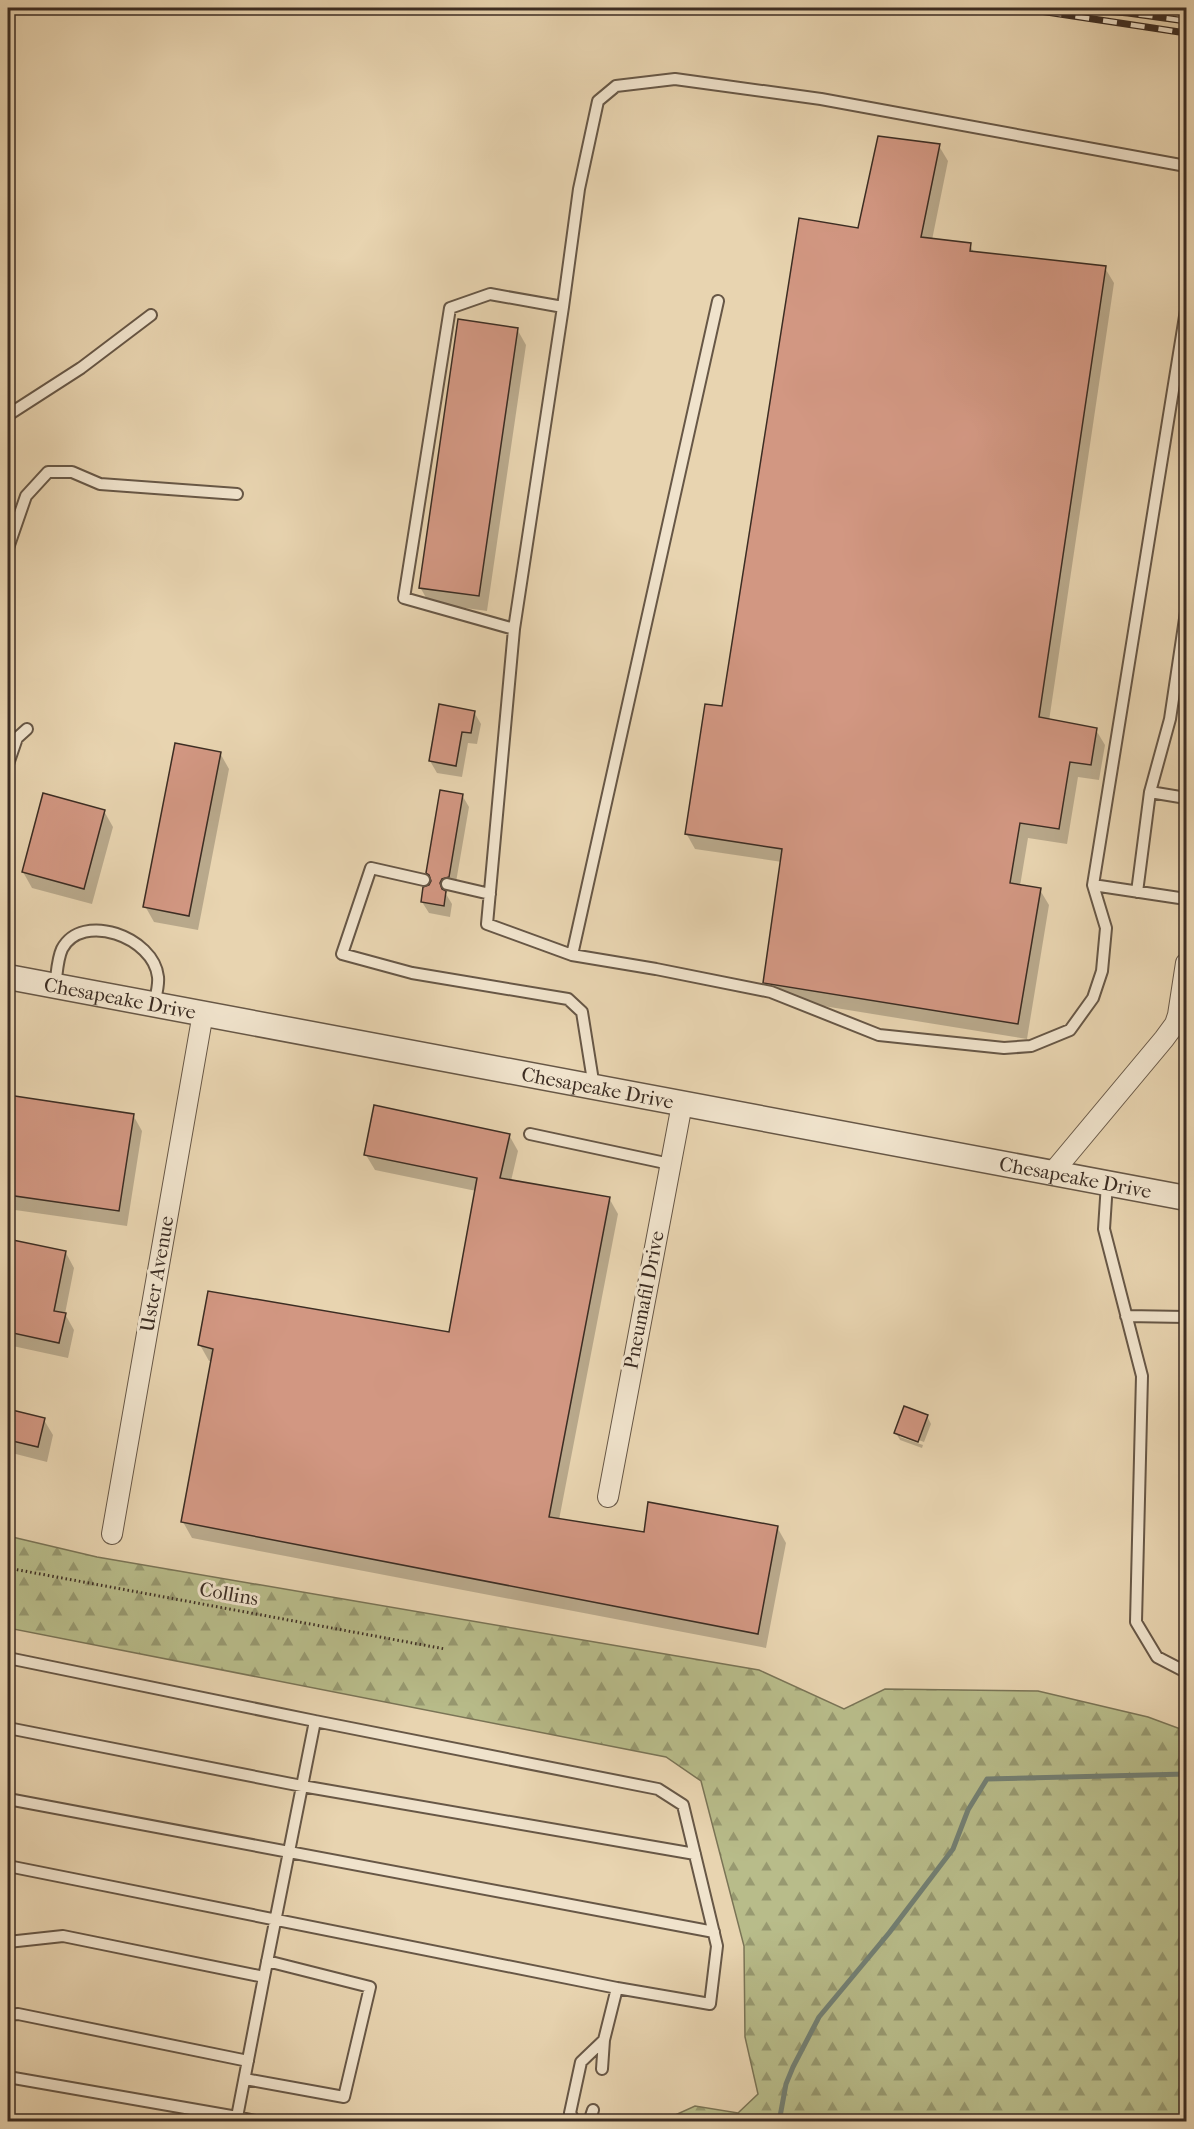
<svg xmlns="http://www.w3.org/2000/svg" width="1194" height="2129" font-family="'IM FELL French Canon',serif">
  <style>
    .forest { fill: url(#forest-firs); stroke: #7a7456; stroke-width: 1.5 }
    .shadow { fill: #0003 }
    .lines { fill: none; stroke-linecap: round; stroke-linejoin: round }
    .stream { stroke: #738074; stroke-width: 5 }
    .building { fill: #d29782; stroke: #3c2d23; stroke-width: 1.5 }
    .service-casing { stroke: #675746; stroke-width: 14 }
    .minor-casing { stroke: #675746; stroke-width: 22 }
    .tertiary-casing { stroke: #675746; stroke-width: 27 }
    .path { stroke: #3c2d23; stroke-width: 3; stroke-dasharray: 1.5 3; stroke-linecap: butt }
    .service { stroke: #f0e3cc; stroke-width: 10 }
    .minor { stroke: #f0e3cc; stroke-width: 20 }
    .tertiary { stroke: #f0e3cc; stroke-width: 24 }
    .rail-casing { stroke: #3c2d23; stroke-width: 7 }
    .rail { stroke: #f0e3cc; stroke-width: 4.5; stroke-dasharray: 14; stroke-linecap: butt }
    .labels { text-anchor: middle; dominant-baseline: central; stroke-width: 6; stroke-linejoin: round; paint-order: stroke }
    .street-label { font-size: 20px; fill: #3c2d23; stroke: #f0e3cc }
  </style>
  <defs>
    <pattern id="forest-firs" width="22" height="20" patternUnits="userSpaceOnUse" patternTransform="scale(1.5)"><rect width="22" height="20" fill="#b8bc8a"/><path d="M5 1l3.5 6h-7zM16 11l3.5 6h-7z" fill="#979970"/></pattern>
  </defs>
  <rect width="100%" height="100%" fill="#e8d4b0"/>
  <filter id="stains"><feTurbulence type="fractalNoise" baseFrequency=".00333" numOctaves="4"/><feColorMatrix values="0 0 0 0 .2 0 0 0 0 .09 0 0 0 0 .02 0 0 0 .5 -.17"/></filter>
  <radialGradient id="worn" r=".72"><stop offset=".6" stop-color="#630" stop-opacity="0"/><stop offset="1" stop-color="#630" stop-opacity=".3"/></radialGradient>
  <path class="forest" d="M8,1536l89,21 662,113 85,39 41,-20 153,2 110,26 38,14v390h-524l33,-15 43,7 20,-19 -13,-57 -1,-91 -43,-165 -35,-24 -658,-129z"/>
  <path class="shadow" d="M939,146l9,15 -16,79 38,5 4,8 131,15 9,15 -65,438 47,9 9,15 -6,35 -21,-3 -11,67 -39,-6 -8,48 20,4 9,15 -22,134 -253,-41 -9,-16 17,-120 -87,-13 -9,-16 173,-603z
    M517,329l9,16 -39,266 -58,-8 -9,-16z
    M474,712l7,12 -4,20 -9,-1 -6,34 -25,-4 -7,-12z
    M220,753l9,16 -31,161 -44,-8 -9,-16z
    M462,795l7,12 -14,81 -7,2 -2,4 6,10 -2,13 -21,-4 -7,-11 11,-20 -6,-10z
    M104,811l9,16 -21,77 -60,-16 -9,-16z
    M8,1097l125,18 9,16 -15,95 -119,-17z
    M509,1135l9,16 -7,30 98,17 9,16 -59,306 86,13 132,-6 9,16 -20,105 -574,-110 -9,-16 29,-161h-3l-9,-16 250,-12 26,-142 -101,-21 -9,-15z
    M8,1241l58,12 8,15 -9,46 9,16 -6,28 -60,-13z
    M8,1411l36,9 9,15 -6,27 -39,-10z
    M927,1416l4,8 -7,18 -24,-9v4l23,8 -1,3 -22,-8 -4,-7z"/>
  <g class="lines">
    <path class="stream" d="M779,2122l7,-38 7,-17 26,-50 70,-84 64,-84 15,-39 19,-31 199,-5"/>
  </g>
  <path class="building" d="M878,136l62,8 -19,93 50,6 -1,8 136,15 -67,451 58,11 -6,37 -21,-3 -11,67 -39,-6 -10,60 31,5 -23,136 -255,-41 19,-134 -97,-15 20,-130 17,2 77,-488 59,10z
    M458,319l60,9 -39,268 -60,-8z
    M439,704l36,7 -4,22 -9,-1 -6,34 -27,-5z
    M175,743l46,9 -32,164 -46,-9z
    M440,790l23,4 -14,83 -7,2 -2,4 2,6 4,2 -2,15 -23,-4 2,-15 6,-2 2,-4 -2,-6 -3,-2z
    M43,793l62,17 -21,79 -62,-17z
    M8,1095l126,19 -15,97 -111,-16z
    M374,1105l136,29 -10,44 110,19 -61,320 95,15 4,-30 130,24 -20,108 -577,-112 32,-173 -15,-4 10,-54 241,41 28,-154 -113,-23z
    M8,1239l58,12 -12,60 12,2 -7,30 -51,-11z
    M904,1406l24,9 -10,27 -24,-9z
    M8,1409l37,9 -7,29 -30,-7z"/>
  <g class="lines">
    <defs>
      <path id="service" d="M1186,166l-365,-67 -146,-20 -59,7 -18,15 -19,88 -16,118 -49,322 -27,295 85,31 84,14 115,23 108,43 125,13 27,-2 39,-16 23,-32 9,-27 4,-43 -13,-43 93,-575
        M8,415l73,-47 70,-53
        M8,548l18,-52 22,-24h24l28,12 137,10
        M514,629l-110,-31 46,-290 40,-14 73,13
        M8,764l9,-26 10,-9
        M1150,792l20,-73 16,-107
        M424,880l-53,-12 -29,86 70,19 156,26 14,13 12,75
        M447,884l43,10
        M1093,885l93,14
        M1137,892l13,-100 36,6
        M572,955l146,-654
        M55,986c2,-12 2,-26 7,-37 20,-38 92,-12 96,28 1,9 -2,18 -4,27
        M530,1134l140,30
        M1107,1183l-3,46 38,147 -6,246 21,35 29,15
        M1126,1316l60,1
        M8,1658l307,63
        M8,1728l294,58 393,68
        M8,1799l706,133
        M8,1866l609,122 -13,52 -23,22 -11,51 5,9
        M8,1942l55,-6 201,41 -27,140 23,5
        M264,1977l51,-256 343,68 25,16 34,141 -7,58 -93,-16
        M8,2015l10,-1 230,47
        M602,2069l2,-29
        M8,2077l229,40v5
        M245,2079l99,18 26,-110 -103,-26
        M589,2122l4,-12"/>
      <path id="minor" d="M1053,1172l111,-133 11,-15 3,-9 8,-52
        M608,1497l74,-393
        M112,1534l91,-521"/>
      <g id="tertiary">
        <path id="s1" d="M8,977l1178,221"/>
      </g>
    </defs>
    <use href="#service" class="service-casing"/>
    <use href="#minor" class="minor-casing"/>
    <use href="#tertiary" class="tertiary-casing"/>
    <path class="path" d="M8,1568l437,81"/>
    <use href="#service" class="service"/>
    <use href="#minor" class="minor"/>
    <use href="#tertiary" class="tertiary"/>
    <defs>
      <path id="rail" d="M1020,8l166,25
        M1083,9l45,4 58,8"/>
    </defs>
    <use href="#rail" class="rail-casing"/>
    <use href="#rail" class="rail"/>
  </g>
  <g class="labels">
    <g class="street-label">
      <text stroke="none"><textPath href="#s1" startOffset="114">Chesapeake Drive</textPath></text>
      <text stroke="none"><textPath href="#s1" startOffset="600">Chesapeake Drive</textPath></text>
      <text stroke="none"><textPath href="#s1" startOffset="1086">Chesapeake Drive</textPath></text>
      <text transform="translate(157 1274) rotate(-80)">Uster Avenue</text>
      <text transform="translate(644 1300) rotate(-79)">Pneumafil Drive</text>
      <text transform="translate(229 1594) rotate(10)">Collins</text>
    </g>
  </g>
  <rect width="1194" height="2129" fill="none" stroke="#e8d4b0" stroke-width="30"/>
  <rect x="9" y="9" width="1176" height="2111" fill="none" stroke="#3c2d23" stroke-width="3"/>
  <rect x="15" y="15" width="1164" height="2099" fill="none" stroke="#3c2d23" stroke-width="1.5"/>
  <rect width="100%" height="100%" filter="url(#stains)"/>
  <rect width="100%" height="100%" fill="url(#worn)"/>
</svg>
